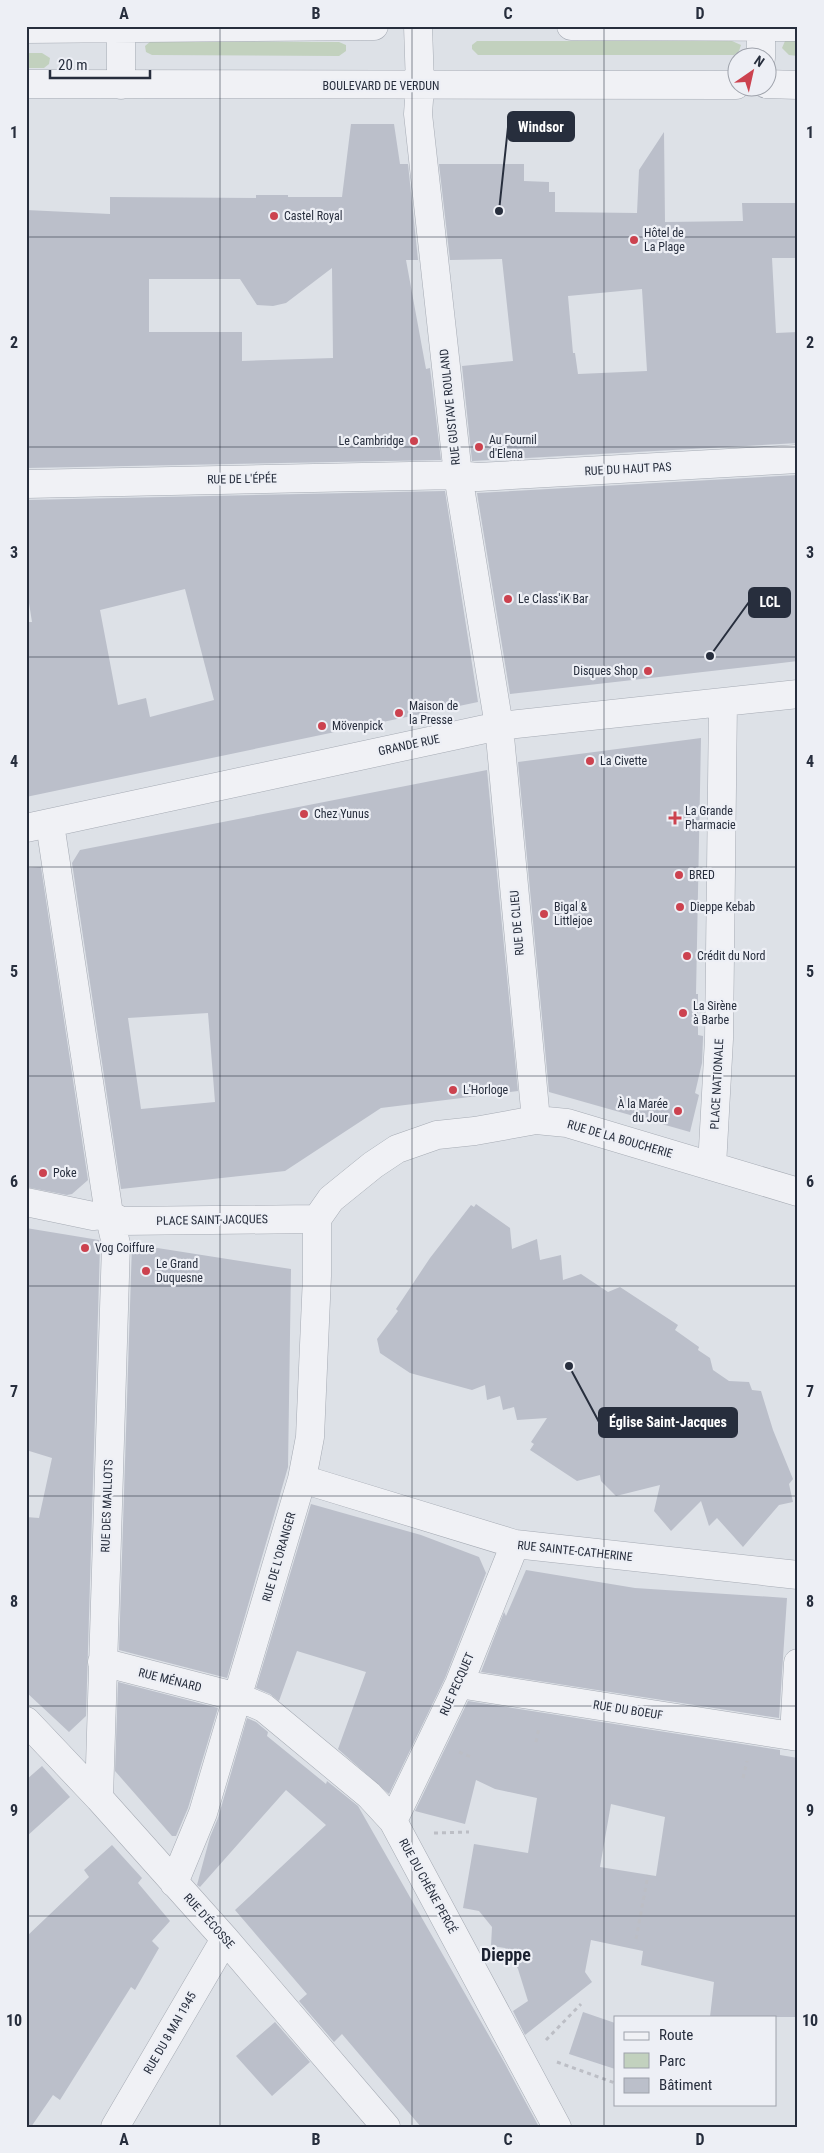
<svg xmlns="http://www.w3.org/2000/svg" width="824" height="2153" font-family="'Roboto Condensed',sans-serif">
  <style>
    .green { fill: #c2d1be }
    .building { fill: #bbbfca; fill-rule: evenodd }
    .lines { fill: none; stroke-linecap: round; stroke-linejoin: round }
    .minor-casing { stroke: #a6abb4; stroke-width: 29 }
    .path { stroke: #bcbec5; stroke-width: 3; stroke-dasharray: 4 4; stroke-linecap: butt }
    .minor { stroke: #f0f1f5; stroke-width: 28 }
    .grid { fill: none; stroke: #272e3d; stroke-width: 1; stroke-opacity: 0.55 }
    .poi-dot { fill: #cc424f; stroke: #edeff5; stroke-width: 2 }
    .labels { text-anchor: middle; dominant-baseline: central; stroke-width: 4.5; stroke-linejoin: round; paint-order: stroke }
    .street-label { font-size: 12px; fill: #272e3d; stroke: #edeff5 }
    .poi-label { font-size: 12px; fill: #272e3d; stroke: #edeff5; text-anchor: start }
    .district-label { font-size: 18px; font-weight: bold; fill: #191f2e; stroke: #edeff5 }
    .leader { fill: none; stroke: #272e3d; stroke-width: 2 }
    .callout-dot { fill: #272e3d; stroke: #edeff5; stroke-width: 2 }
    .callout { fill: #272e3d; stroke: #272e3d; stroke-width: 2 }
    .callout-label { font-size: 14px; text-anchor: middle; font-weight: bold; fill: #fff }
    .neatline { fill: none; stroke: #272e3d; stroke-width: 2 }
    .grid-label { font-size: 16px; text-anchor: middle; font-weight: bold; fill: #272e3d }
  </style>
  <rect width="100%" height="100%" fill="#dde1e7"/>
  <path class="green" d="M789,38h9v18l-9,-1 -7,-7 3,-7z
    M151,41l188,1 7,3v6l-7,5 -187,-1 -6,-3 -1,-6z
    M477,41h255l9,4 -2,6 -5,4h-256l-6,-6v-4z
    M26,53h16l8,5 -1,6 -5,4h-18z"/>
  <path class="building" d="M351,124h43l6,40h8l10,96h-12l20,109 4,-1 11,92 -415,8v-258l84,4v-17l146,1v-3h32v2h54zM332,268l1,90 -91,3v-29h-93v-53h91l17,26 16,1 13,-3z
    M664,132l1,90 78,-1 -1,-18h56v55h-26l4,75 22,-1v111l-326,18 -10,-95 51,-5 -11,-102 -52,1 -11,-96h85v17l25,1v10h6v20l82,1 2,-43zM642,289l5,82 -69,3 -3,-21h-2l-5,-57z
    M798,475v186l-288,33 -33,-201z
    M445,491l33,211 -452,95v-175h6l-6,-38v-84zM185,589l29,111 -64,17 -4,-19 -28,7 -18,-95z
    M701,738l-5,256h2v41l5,1v2l-1,25 -7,30 4,2 -9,37 -141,-40 -31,-330z
    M487,770l31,321 -137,17 -96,63 -164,18 -49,-326 8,-13zM208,1013l7,89 -74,7 -13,-91z
    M41,867l47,313 -16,14 -5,1 -41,-8v-319z
    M476,1204l34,24 2,21 25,-10 3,21 21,-5 2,25 18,-6 27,18 12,-5 58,38 -3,5 24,17 -1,3 12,8 3,12 16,11 20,1 3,8 9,1 12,39 20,49 -4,5 4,18 -14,3 -36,42 -26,-29 -8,8 -8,-25 -30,30 -17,-20 6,-26 -44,11 -15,-15 -1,-6 -23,6 -47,-31 4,-6 -3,-2 16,-24 -30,2 -3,-13 -11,3 -3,-14 -13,4 -2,-15 -13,5 -62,-17 -30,-20 -3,-14 21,-28 -2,-2 34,-51 41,-53 3,2z
    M26,1228l73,12 1,6 -14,470 -17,16 -43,-40v-175l13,1 13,-60 -26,-8z
    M132,1244l159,25 -3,198 -61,211 -108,-28z
    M311,1504l110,31 58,22 7,16 -41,105 -56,116 -51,-45 28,-77 -69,-21 -18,50 -9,-7 -14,-6z
    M526,1570l109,18 152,10 -8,120 -298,-46 23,-60 2,4z
    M118,1682l100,26 -30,100 -12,28h-4l-57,-65z
    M468,1701l312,49v5l18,3v259h-88l4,-35 -73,-17 2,-14 -52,-11 -6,32 7,10 -67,53 -12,-24 15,-10 -10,-32 -13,-21 -14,-2 1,-19 -13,-16 -16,-3 11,-64 54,9 9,-55 -42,-9 -19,-9 -11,44 -50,-13zM611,1804l54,13 -9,59 -56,-9z
    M247,1718l9,4 12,10 -1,4 59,48 1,-3 31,25 146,256 35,65h-118l-79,-93 -8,8 -35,-41 8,-7 -72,-84 91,-85 -40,-35 -86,97 -3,-2 13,-48 8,-19z
    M42,1766l28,31 -44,40v-57z
    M112,1845l30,33 -4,5 32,38 -18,20 7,7 -24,42 -4,-3 -71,113 -7,-5 -22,32h-5v-190l63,-60 -5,-7z
    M583,2012l32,11v46l-46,-15z
    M275,2022l35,40 -38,34 -36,-40z"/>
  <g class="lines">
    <defs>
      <path id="minor" d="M418,26l2,60 -2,28 40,361 41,251 37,394
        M571,26l227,1
        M121,28v57
        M26,29l348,-3
        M761,58v-31
        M26,84l710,1
        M766,84l32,1
        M26,484l432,-9 20,2 320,-18
        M50,824l59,390 7,30 -17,554
        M26,828l473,-102 299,-32
        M712,1166l7,-127 4,-337
        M26,1202l67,14 16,-2
        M109,1214l12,7 196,-2
        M317,1219l14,-20 42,-34 24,-16 40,-14 38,-4 61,-11 31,3 231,69
        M302,1479l213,65 283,31
        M102,1662l136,35 26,11 105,87 24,26 164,306
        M459,1684l339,53
        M26,1721l73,77 126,141 161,188
        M794,1736l4,-73
        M393,1821l66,-137 56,-140
        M174,1883l29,-70 99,-334 8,-42 7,-161v-57
        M115,2127l110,-188"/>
    </defs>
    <use href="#minor" class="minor-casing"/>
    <path class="path" d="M536,1742l3,-14
      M459,1752l14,6
      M743,1778l4,-17
      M434,1833l35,-1
      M636,1939l12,-64
      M546,2040l35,-36
      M557,2062l58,21
      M688,2106v-2"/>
    <use href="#minor" class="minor"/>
  </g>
  <path class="grid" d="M220,26v2101M412,26v2101M604,26v2101M26,237h772M26,447h772M26,657h772M26,867h772M26,1076h772M26,1286h772M26,1496h772M26,1706h772M26,1916h772"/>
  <g class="poi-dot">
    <circle cx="274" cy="216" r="5"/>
    <circle cx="634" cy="240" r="5"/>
    <circle cx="414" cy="441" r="5"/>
    <circle cx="479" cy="447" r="5"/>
    <circle cx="508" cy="599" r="5"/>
    <circle cx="648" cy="671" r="5"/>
    <circle cx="399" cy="713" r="5"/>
    <circle cx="322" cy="726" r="5"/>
    <circle cx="590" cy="761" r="5"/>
    <circle cx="304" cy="814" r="5"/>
    <path d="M672.5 810.5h5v5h5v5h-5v5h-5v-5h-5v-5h5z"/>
    <circle cx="679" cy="875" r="5"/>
    <circle cx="680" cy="907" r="5"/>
    <circle cx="544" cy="914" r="5"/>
    <circle cx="687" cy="956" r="5"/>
    <circle cx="683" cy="1013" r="5"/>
    <circle cx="453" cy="1090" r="5"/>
    <circle cx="678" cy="1111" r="5"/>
    <circle cx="43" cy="1173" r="5"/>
    <circle cx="85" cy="1248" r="5"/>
    <circle cx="146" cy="1271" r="5"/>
  </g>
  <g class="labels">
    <g class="street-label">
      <text x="381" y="86">BOULEVARD DE VERDUN</text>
      <text transform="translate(450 407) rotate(-96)">RUE GUSTAVE ROULAND</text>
      <text transform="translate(628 469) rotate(-3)">RUE DU HAUT PAS</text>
      <text transform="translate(242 479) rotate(-1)">RUE DE L'ÉPÉE</text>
      <text transform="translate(409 745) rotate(-12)">GRANDE RUE</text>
      <text transform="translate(517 923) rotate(-95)">RUE DE CLIEU</text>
      <text transform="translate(717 1084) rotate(-87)">PLACE NATIONALE</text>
      <text transform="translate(620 1139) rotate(16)">RUE DE LA BOUCHERIE</text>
      <text transform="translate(212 1220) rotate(-1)">PLACE SAINT-JACQUES</text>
      <text transform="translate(107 1506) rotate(-88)">RUE DES MAILLOTS</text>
      <text transform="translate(575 1551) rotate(6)">RUE SAINTE-CATHERINE</text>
      <text transform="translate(279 1557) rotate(-74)">RUE DE L'ORANGER</text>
      <text transform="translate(170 1680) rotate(14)">RUE MÉNARD</text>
      <text transform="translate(457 1684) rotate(-66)">RUE PECQUET</text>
      <text transform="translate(628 1710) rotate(9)">RUE DU BOEUF</text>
      <text transform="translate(428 1886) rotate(61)">RUE DU CHÊNE PERCÉ</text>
      <text transform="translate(209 1921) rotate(48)">RUE D'ÉCOSSE</text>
      <text transform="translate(170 2033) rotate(-60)">RUE DU 8 MAI 1945</text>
    </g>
    <g class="poi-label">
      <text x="284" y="216">Castel Royal</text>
      <text x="644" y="233">Hôtel de<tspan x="644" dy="14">La Plage</tspan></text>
      <text x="489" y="440">Au Fournil<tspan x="489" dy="14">d'Elena</tspan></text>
      <text x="404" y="441" text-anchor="end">Le Cambridge</text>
      <text x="518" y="599">Le Class'iK Bar</text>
      <text x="638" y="671" text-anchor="end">Disques Shop</text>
      <text x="409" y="706">Maison de<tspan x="409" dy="14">la Presse</tspan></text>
      <text x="332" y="726">Mövenpick</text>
      <text x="600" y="761">La Civette</text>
      <text x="685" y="811">La Grande<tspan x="685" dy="14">Pharmacie</tspan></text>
      <text x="314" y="814">Chez Yunus</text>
      <text x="689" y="875">BRED</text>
      <text x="554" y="907">Bigal &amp;<tspan x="554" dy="14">Littlejoe</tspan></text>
      <text x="690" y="907">Dieppe Kebab</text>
      <text x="697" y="956">Crédit du Nord</text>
      <text x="693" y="1006">La Sirène<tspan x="693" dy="14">à Barbe</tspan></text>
      <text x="463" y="1090">L'Horloge</text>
      <text x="668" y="1104" text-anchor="end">À la Marée<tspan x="668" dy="14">du Jour</tspan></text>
      <text x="53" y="1173">Poke</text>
      <text x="95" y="1248">Vog Coiffure</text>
      <text x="156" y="1264">Le Grand<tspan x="156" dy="14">Duquesne</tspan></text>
    </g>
    <g class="district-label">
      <text x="506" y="1954">Dieppe</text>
    </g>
  </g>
  <path class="leader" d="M499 211L508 127M710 656L749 602M569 1366L599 1422"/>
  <g class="callout-dot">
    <circle cx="499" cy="211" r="5"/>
    <circle cx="710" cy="656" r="5"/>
    <circle cx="569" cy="1366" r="5"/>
  </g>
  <g class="callout">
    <rect x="508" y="112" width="66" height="29" rx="5"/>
    <rect x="749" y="588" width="41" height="29" rx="5"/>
    <rect x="599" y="1408" width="138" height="29" rx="5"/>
  </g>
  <g class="callout-label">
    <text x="541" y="132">Windsor</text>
    <text x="770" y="607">LCL</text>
    <text x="668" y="1427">Église Saint-Jacques</text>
  </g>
  <rect width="824" height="2153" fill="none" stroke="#edeff5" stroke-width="55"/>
  <rect x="614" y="2016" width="162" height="90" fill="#edeff5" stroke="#9ea2ab"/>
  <rect x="624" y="2032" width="25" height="8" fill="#f0f1f5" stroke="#9ea2ab"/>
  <text x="659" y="2040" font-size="15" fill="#272e3d">Route</text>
  <rect x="624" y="2053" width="25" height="15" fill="#c2d1be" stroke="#9ea2ab"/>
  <text x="659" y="2066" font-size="15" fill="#272e3d">Parc</text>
  <rect x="624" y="2078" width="25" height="15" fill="#bbbfca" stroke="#9ea2ab"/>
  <text x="659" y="2090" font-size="15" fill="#272e3d">Bâtiment</text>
  <g transform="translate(752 72) rotate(34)"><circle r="24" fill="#edeff5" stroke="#9ea2ab"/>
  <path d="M0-4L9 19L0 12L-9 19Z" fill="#cc424f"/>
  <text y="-8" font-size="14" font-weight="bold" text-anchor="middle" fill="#272e3d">N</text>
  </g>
  <path d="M50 70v8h100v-8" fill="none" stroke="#272e3d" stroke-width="2.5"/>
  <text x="58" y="70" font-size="15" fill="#272e3d" stroke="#edeff5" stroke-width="4" paint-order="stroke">20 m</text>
  <rect x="28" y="28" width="768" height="2098" class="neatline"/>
  <g class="grid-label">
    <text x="124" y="19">A</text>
    <text x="316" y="19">B</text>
    <text x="508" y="19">C</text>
    <text x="700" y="19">D</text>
    <text x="14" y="138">1</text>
    <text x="810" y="138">1</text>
    <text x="14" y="348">2</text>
    <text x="810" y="348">2</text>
    <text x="14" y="558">3</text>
    <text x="810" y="558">3</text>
    <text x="14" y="767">4</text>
    <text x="810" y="767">4</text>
    <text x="14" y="977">5</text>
    <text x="810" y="977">5</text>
    <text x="14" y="1187">6</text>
    <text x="810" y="1187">6</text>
    <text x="14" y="1397">7</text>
    <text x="810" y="1397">7</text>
    <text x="14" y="1607">8</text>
    <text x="810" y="1607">8</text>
    <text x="14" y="1816">9</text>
    <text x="810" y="1816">9</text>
    <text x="14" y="2026">10</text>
    <text x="810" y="2026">10</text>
    <text x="124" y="2145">A</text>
    <text x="316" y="2145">B</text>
    <text x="508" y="2145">C</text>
    <text x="700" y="2145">D</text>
  </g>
</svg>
